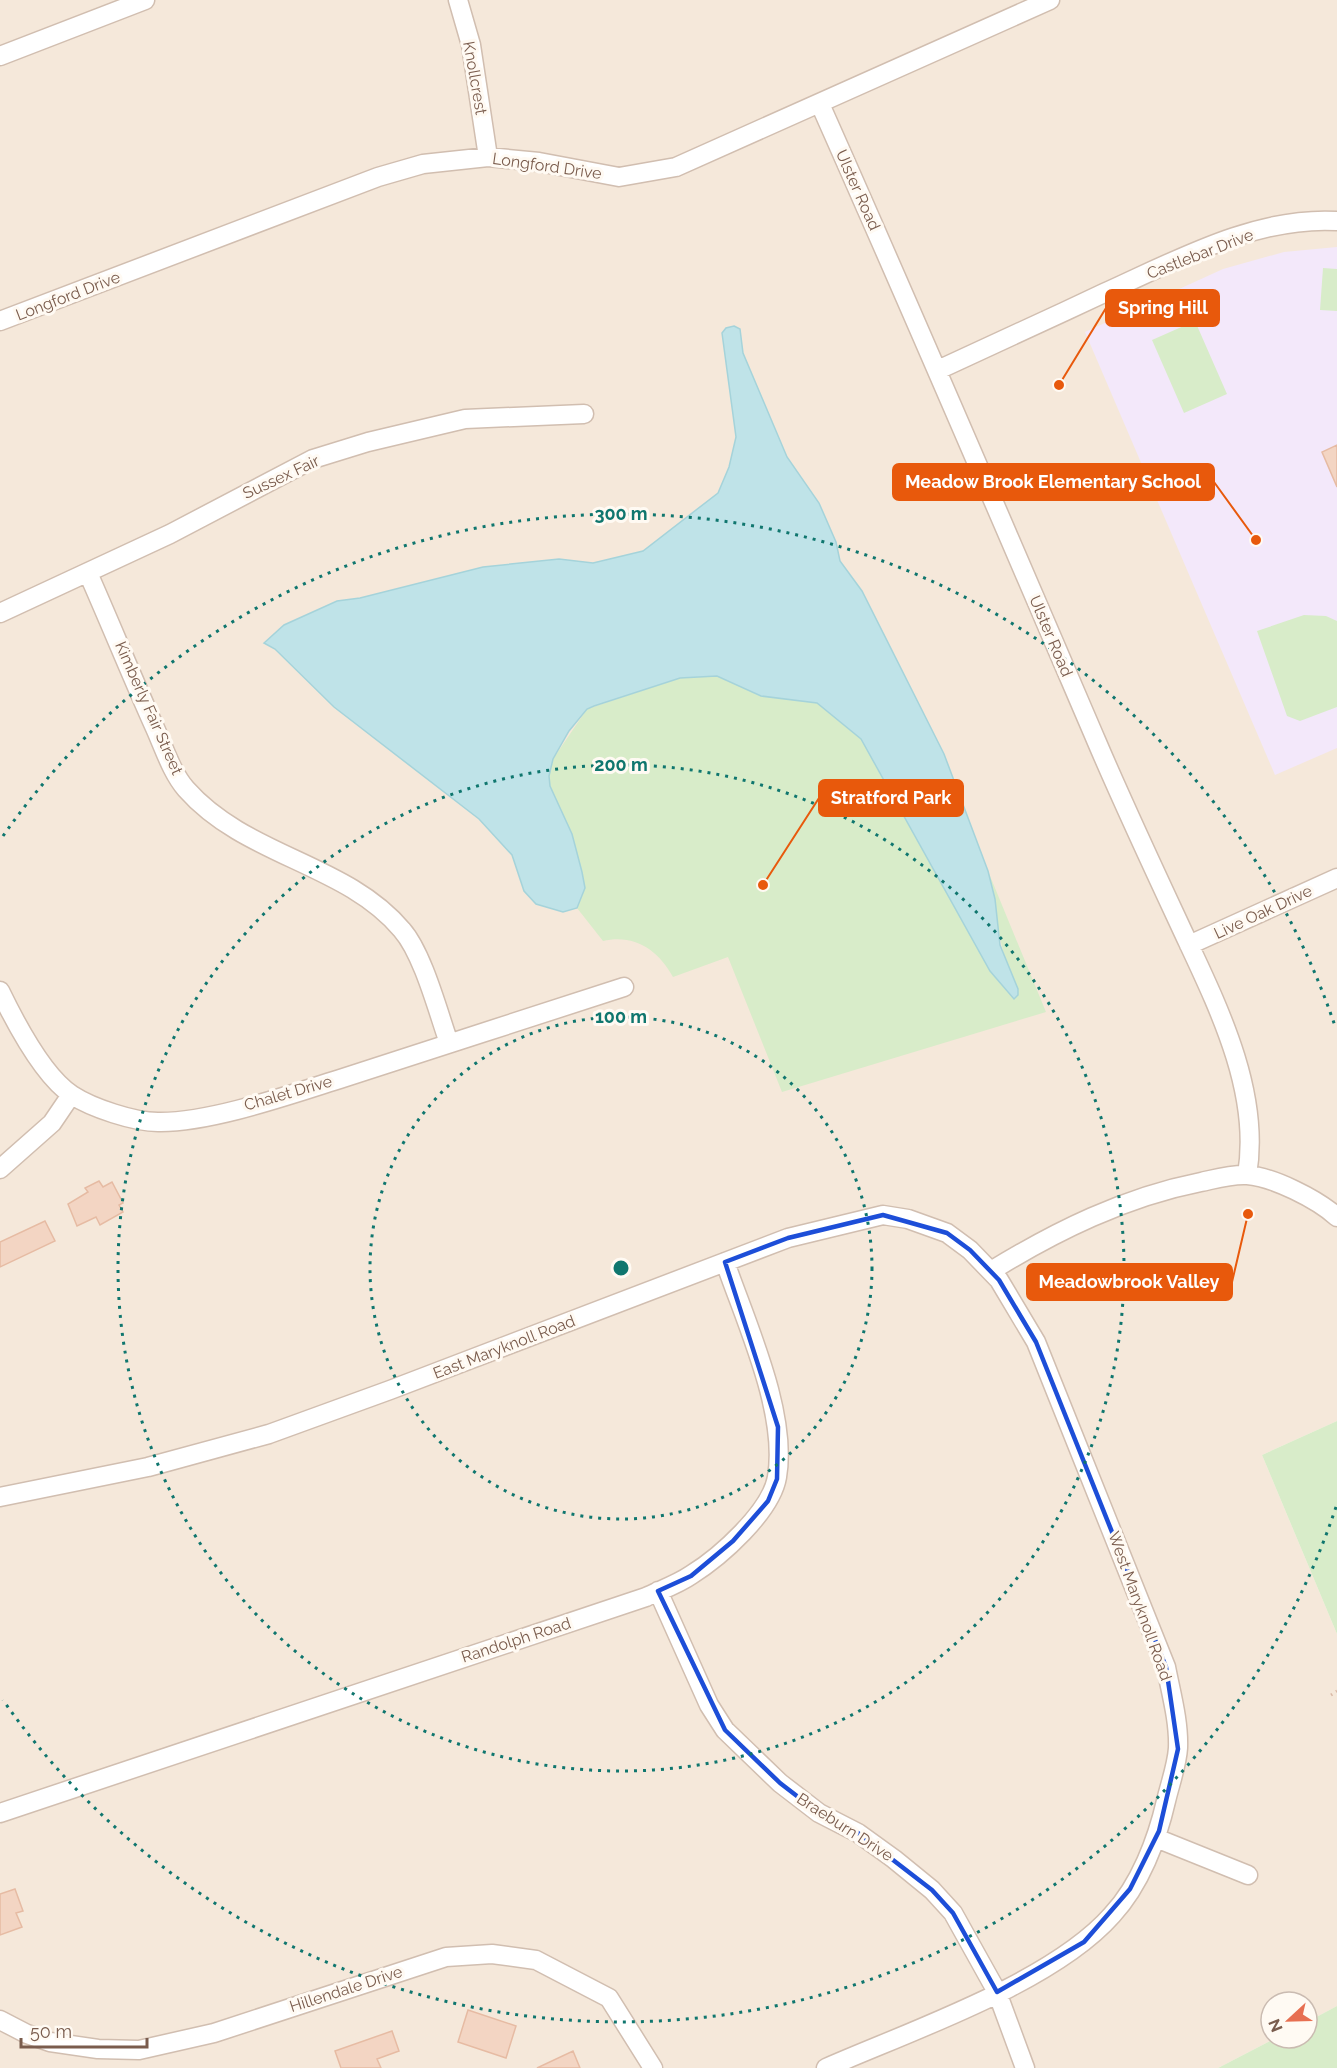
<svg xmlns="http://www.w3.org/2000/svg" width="1337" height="2068" font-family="Raleway,sans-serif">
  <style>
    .residential { fill: #f5e8da }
    .education { fill: #f3e8fa }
    .green { fill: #d8ecc9 }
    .water { fill: #bfe3e8; stroke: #a5d3da; stroke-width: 1.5 }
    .building { fill: #f3d5c3; stroke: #e6bba3; stroke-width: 1.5 }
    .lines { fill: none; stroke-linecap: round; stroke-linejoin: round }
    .minor-casing { stroke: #d1beb0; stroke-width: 21 }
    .path { stroke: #d9b8a5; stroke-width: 3; stroke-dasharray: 1.5 4.5; stroke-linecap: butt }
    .minor { stroke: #fff; stroke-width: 18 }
    .marked { fill: none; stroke: #1d4ed8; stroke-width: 4.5; stroke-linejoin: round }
    .ring { fill: none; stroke: #0f766e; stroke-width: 3; stroke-dasharray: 3 6 }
    .labels { text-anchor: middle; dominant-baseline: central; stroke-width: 6; stroke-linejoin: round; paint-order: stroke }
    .street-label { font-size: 16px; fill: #7a5c4d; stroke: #fffaf3 }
    .centre { fill: #0f766e; stroke: #fffaf3; stroke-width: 3 }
    .ring-label { font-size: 18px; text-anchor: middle; font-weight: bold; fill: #0f766e; stroke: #fffaf3; stroke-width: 6; stroke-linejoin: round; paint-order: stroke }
    .leader { fill: none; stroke: #e8590c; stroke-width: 2 }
    .callout-dot { fill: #e8590c; stroke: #fffaf3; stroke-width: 2 }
    .callout { fill: #e8590c; stroke: #e8590c; stroke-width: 2 }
    .callout-label { font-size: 18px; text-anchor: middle; font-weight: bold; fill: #fff }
  </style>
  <rect width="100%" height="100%" fill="#fdf6ec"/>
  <path class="residential" d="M0,0h1337v1421l-75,34 75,179v372l-30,16v-20h-36v36h5l-58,30h-1218z"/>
  <path class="education" d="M1337,247v501l-62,27 -190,-443 138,-63 61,-17z"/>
  <path class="green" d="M1323,268l14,1v42l-17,-1z
    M1195,321l32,73 -43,19 -32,-73z
    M1304,615l22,1 11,5v86l-37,14 -13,-5 -30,-85z
    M717,676l44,20 56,7 44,36 129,232 24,28 4,-10c-21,-37 -20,-78 -30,-118l58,141 -264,80 -54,-135 -55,20c-15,-27 -38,-43 -70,-36l-26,-33 6,-14 -33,-108 -1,-10 4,-17 34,-50 93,-31z
    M1337,1421v213l-75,-179z
    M1337,2006v62h-119l58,-30h31v-16z"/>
  <path class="water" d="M734,326l6,3 3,24 44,104 32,46 17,39 4,19 22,30 82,163 44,117 7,28 5,46 18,44v6l-4,4 -24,-28 -129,-232 -44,-36 -56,-7 -44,-20 -37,2 -86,28 -7,3 -18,22 -16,28 -4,17 1,10 22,48 10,38 3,16 -8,20 -14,4 -27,-8 -12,-13 -12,-36 -33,-36 -145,-112 -59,-58 -11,-6 20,-18 53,-24 23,-3 123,-31 76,-8 34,4 50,-12 75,-58 11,-26 7,-30 -14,-104 4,-5z"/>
  <path class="building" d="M1337,445v42l-15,-35z
    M99,1181l4,6 9,-5 11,21 -4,2 4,7 -23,13 -4,-8 -19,9 -9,-22 20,-12 -3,-4z
    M45,1221l10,20 -55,26v-25z
    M15,1889l8,22 -7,2 6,14 -22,8v-41z
    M468,2010l48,16 -10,32 -48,-16z
    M392,2031l7,20 -22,8 4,9h-40l-6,-17z
    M573,2051l7,17h-43z"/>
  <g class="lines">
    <defs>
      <path id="minor" d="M458,0l13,45 17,112
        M0,56l145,-56
        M820,104c94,211 185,424 276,636 26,61 54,121 82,181 35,76 84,167 69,254
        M0,321l378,-144 45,-13 65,-7 51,5 80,15 57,-10 374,-167
        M938,370c56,-26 111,-51 166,-77 71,-32 152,-77 233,-72
        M88,573c23,52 44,104 67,155 9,20 17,45 31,61 60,68 160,74 216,141 21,24 36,82 47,113
        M0,613l170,-79 143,-75 55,-17 97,-23 119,-5
        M1189,945l148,-67
        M0,991c15,31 43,85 72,104 20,13 62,27 86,27 52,1 134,-28 185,-44 94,-30 187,-61 281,-91
        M0,1169l52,-46 19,-28
        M991,1271c65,-40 134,-74 210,-89 14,-3 31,-8 46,-7 26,2 70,24 90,42
        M0,1497l148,-30 121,-33 121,-44 398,-152 95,-23 25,4 39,14 23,17 29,30 37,62 130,325c5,26 13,54 12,81 -1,17 -8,36 -12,53 -9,39 -26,84 -54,114 -60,68 -202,116 -286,153
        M658,1591l51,114 16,25 55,53 39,30 39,20 36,26 38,31 21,23 44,79 28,76
        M0,1813l646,-216c15,-7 32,-13 45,-22 29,-18 80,-63 86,-98 11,-64 -31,-154 -52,-215
        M1156,1838l92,37
        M0,2020l27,14 23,8 48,7 41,1 75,-17 232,-76 46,-3 44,6 73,38 44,70"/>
    </defs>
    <use href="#minor" class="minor-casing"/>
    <path class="path" d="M1331,1695l6,-4"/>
    <use href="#minor" class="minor"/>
  </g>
  <path class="marked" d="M883,1215l64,18 23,17 29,30 37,62 130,325 12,82 -19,82 -29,58 -46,53 -87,50 -44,-79 -21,-23 -74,-57 -39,-20 -39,-30 -55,-53 -67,-139 33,-15 42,-35 35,-40 9,-22 1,-52 -53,-165 63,-24z"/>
  <g class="ring">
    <circle cx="621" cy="1268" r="251"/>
    <circle cx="621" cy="1268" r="503"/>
    <path d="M1336 1507A754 754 0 0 1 3 1700M3 836A754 754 0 0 1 1336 1029"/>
  </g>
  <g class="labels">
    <g class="street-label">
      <text transform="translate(475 78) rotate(80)">Knollcrest</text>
      <text transform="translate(547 166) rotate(8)">Longford Drive</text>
      <text transform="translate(858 190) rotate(66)">Ulster Road</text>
      <text transform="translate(1200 254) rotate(-21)">Castlebar Drive</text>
      <text transform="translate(68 296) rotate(-21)">Longford Drive</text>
      <text transform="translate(281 477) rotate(-25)">Sussex Fair</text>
      <text transform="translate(1051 636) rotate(67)">Ulster Road</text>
      <text transform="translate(149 708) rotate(66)">Kimberly Fair Street</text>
      <text transform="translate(1263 912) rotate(-25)">Live Oak Drive</text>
      <text transform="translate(288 1093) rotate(-16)">Chalet Drive</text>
      <text transform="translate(504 1347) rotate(-21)">East Maryknoll Road</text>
      <text transform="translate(1140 1606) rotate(70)">West Maryknoll Road</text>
      <text transform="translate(516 1640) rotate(-18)">Randolph Road</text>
      <text transform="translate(845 1827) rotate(33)">Braeburn Drive</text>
      <text transform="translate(346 1989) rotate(-18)">Hillendale Drive</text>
    </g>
  </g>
  <circle cx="621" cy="1268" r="9" class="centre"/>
  <g class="ring-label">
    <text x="621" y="520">300 m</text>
    <text x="621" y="771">200 m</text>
    <text x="621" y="1023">100 m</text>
  </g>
  <path class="leader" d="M1059 385L1106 308M1256 540L1214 482M763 885L819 798M1248 1214L1232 1282"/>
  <g class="callout-dot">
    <circle cx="1059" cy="385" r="6"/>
    <circle cx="1256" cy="540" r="6"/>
    <circle cx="763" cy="885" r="6"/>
    <circle cx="1248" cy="1214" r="6"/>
  </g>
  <g class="callout">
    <rect x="1106" y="290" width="113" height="36" rx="6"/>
    <rect x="893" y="464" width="321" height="36" rx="6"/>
    <rect x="819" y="780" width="144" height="36" rx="6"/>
    <rect x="1027" y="1264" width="205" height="36" rx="6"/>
  </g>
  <g class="callout-label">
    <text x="1163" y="314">Spring Hill</text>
    <text x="1053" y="488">Meadow Brook Elementary School</text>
    <text x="891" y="804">Stratford Park</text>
    <text x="1129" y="1288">Meadowbrook Valley</text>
  </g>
  <g transform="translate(1289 2020) rotate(248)"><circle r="28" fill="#fffaf3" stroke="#cabbb1" stroke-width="1.5"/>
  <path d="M0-4.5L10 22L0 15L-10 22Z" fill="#e76f51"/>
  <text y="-9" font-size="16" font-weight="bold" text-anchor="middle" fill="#7a5c4d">N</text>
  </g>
  <path d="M21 2038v9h126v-9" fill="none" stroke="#7a5c4d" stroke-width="3"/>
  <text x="30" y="2038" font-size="18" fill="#7a5c4d" stroke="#fffaf3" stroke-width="4.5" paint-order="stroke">50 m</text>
</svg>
